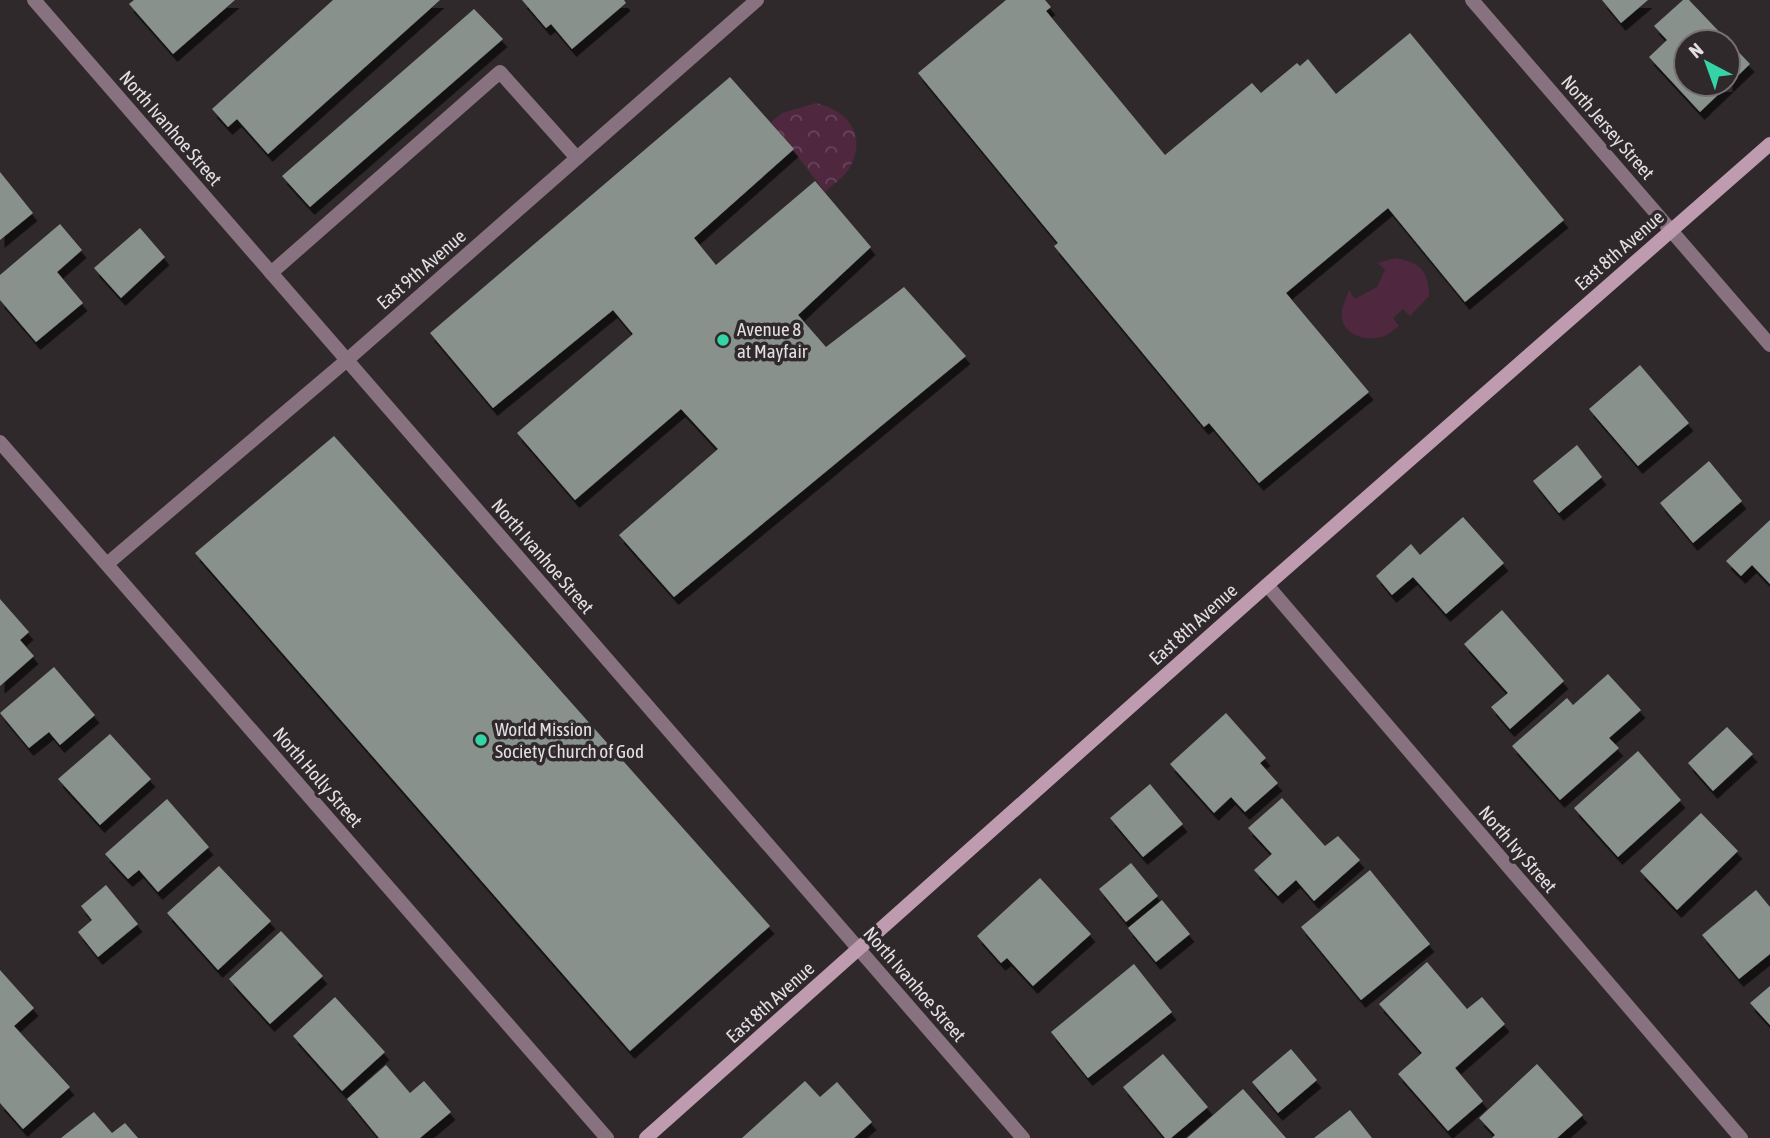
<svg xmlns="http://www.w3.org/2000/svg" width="1770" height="1138" font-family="'Asap Condensed',sans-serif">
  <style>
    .grass { fill: #4f273f }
    .park { fill: url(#park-crowns) }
    .building { fill: #89918d; fill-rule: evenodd; filter: url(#shadow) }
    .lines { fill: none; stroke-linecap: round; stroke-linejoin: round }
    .lane { stroke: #89727f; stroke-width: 14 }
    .street { stroke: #89727f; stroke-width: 14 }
    .secondary { stroke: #bf9baf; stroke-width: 14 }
    .poi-dot { fill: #35d4a7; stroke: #2f292c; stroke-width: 2.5 }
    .labels { text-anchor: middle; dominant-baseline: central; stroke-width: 7; stroke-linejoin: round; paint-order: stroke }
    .street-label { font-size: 19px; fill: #e2dee1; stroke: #2f292c }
    .poi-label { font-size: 19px; fill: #e2dee1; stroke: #2f292c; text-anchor: start }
  </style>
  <defs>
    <pattern id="park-crowns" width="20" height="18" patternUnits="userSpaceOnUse" patternTransform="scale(1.75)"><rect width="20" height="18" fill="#4f273f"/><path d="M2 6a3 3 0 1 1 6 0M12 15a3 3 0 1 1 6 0" fill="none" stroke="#68465a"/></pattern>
    <filter id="shadow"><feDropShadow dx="4.5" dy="8" stdDeviation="0" flood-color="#0009"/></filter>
  </defs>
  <rect width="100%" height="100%" fill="#2f292c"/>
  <path class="grass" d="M1395,258c24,4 34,12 34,38l-19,20 -7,-7 -10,9 6,8c-6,4 -12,10 -18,11 -18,5 -42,-4 -39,-26 1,-7 5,-14 7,-21l6,9 22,-12 8,-17 -7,-7z"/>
  <path class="park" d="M816,103c33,8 52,33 33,66 -5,8 -17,16 -24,23l-54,-70 11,-9z"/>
  <path class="building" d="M134,0h101l-62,54 -44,-50z
    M333,0h107l-172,154 -31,-35 -9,8 -16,-18z
    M522,0h102l2,3 -54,46 -21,-25 -5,4z
    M1006,0h39l6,7 -5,4 119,144 87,-72 9,10 36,-30 3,3 8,-7 28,35 74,-61 154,187 -99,82 -77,-94 -102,85 83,99 -110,91 -50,-60 -5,4 -150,-181 4,-3 -140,-170z
    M1602,0h46l-27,23z
    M1683,0h6l61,64 -50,48 -51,-55 18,-17 -13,-14zM1686,42h42v42h-42z
    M474,9l29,30 -193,168 -28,-31z
    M730,77l64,72 -100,89 22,27 99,-84 56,66 -73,68 28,32 78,-60 62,69 -292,241 -55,-62 99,-86 -37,-40 -106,91 -58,-67 116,-99 -20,-24 -120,98 -63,-75z
    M0,172l33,41 -33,27z
    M60,224l22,26 -25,22 26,31 -47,39 -36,-42v-25z
    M140,228l25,29 -44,41 -27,-30z
    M1640,365l49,58 -51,43 -49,-57z
    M334,436l436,490 -140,125 -435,-498z
    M1577,445l25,32 -43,36 -26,-32z
    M1709,461l33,40 -49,42 -33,-40z
    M1463,517l41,46 -58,51 -33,-37 -21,18 -16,-19 35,-32 9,11z
    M1770,520v64l-18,-19 -11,11 -15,-15z
    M0,599l29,33 -9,8 14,16 -34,30z
    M1502,610l62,71 -54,48 -19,-22 17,-14 -44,-49z
    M54,667l41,48 -35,30 -11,-13 -20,16 -29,-35z
    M1608,674l33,36 -32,28 10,10 -59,52 -48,-54 55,-48 6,7z
    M1226,713l40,45 -6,5 18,20 -33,29 -14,-15 -17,16 -44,-49z
    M1727,727l26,27 -40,37 -25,-28z
    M110,734l41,45 -51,46 -42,-46z
    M1638,751l43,49 -63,57 -44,-49z
    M1150,784l33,40 -40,33 -33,-39z
    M1282,798l43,48 13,-10 22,24 -46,41 -18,-21 -18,16 -24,-26 18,-16 -24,-26z
    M167,799l42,48 -51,45 -19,-22 -11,9 -23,-25z
    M1701,813l37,38 -61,59 -37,-39z
    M1131,863l27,33 -32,26 -27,-33z
    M219,866l52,55 -53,49 -51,-57z
    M1370,870l60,74 -69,56 -60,-73z
    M1040,878l51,56 -58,52 -26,-28 -6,5 -24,-27z
    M106,885l32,39 -40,33 -20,-25 14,-12 -11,-14z
    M1756,890l14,17v47l-31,25 -37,-44z
    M1162,900l28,34 -34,28 -28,-34z
    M281,931l42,45 -53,48 -41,-45z
    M1427,962l40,47 15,-12 23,27 -50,44 28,33 -35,30 -50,-57 24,-21 -43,-49z
    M1134,964l38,48 -84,66 -37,-46z
    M0,970l34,38 -20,18 56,61 -47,42 -23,-26z
    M1770,986v39l-20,-22z
    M335,997l50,55 -43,39 -49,-55z
    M1291,1049l26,31 -39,33 -26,-31z
    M1163,1054l45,53 -37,31h-6l-42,-51z
    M1537,1064l46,51 -26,23h-65l3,-3 -16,-17z
    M386,1065l24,28 14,-12 27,31 -31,26h-41l-32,-39z
    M805,1081l15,16 17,-15 35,40 -18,16h-112z
    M1243,1089l43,49h-99z
    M1350,1110l22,28h-58z
    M94,1112l18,21 13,-10 13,15h-77z"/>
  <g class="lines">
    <path class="lane" d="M271,273l229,-201 77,86"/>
    <path class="street" d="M34,0l989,1138
      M1472,0l298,345
      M0,442l607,696
      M107,564l240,-204 410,-360
      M1267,585l474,553"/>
    <path class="secondary" d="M646,1138l621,-553 503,-441"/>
  </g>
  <g class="poi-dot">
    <circle cx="723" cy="340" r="7"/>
    <circle cx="481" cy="740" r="7"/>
  </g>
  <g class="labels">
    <g class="street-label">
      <text transform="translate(1608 127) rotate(49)">North Jersey Street</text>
      <text transform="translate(171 128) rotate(49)">North Ivanhoe Street</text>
      <text transform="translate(1619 250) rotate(-41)">East 8th Avenue</text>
      <text transform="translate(421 269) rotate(-41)">East 9th Avenue</text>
      <text transform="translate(543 556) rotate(49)">North Ivanhoe Street</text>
      <text transform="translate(1193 624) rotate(-42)">East 8th Avenue</text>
      <text transform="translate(318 777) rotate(49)">North Holly Street</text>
      <text transform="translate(1518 849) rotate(49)">North Ivy Street</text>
      <text transform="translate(915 984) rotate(49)">North Ivanhoe Street</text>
      <text transform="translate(770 1002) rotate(-42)">East 8th Avenue</text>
    </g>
    <g class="poi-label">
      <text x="737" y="329">Avenue 8<tspan x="737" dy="22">at Mayfair</tspan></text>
      <text x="495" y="729">World Mission<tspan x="495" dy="22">Society Church of God</tspan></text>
    </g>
  </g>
  <g transform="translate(1707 63) rotate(319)"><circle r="33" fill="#2f292c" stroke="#777174" stroke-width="2"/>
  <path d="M0-5L12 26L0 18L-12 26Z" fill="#35d4a7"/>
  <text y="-10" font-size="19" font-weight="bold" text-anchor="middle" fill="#e2dee1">N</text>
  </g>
</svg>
